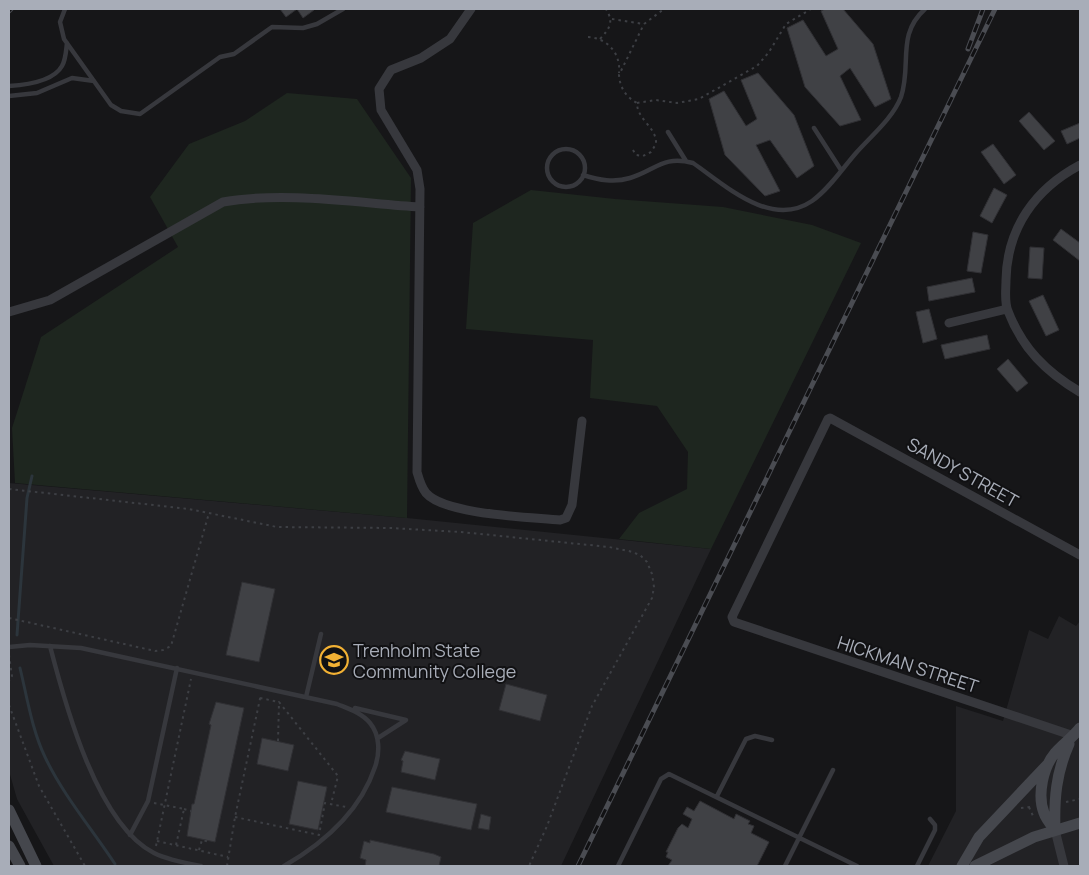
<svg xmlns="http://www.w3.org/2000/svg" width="1089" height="875" font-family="Manrope,sans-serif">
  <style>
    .built { fill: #222225 }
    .green { fill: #1e261f }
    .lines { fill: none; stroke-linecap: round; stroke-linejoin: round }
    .stream { stroke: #2c353c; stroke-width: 3 }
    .building { fill: #404145; stroke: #303034 }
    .path { stroke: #3d3f44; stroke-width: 2; stroke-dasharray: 2.5 4; stroke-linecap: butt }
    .lane { stroke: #37383d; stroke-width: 4.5 }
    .street { stroke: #37383d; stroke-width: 9 }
    .secondary { stroke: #45474d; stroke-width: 11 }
    .rail-casing { stroke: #4a4c52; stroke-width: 5 }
    .rail { stroke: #111113; stroke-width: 3; stroke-dasharray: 9; stroke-linecap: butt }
    .labels { text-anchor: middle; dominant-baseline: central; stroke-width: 4; stroke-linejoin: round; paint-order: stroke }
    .street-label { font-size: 18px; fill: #a8adb8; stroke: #111113 }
    .poi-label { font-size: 18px; fill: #a8adb8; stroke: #111113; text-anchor: start }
  </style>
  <rect width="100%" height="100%" fill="#161618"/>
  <path class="built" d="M9,483l398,35 304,31 -150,317h-507l-37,-67 -8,-28z
    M1059,616l17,10 4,-5v245h-152l28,-55v-105l47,15 26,-91 19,9z"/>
  <path class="green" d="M287,93l70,6 54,79 -4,340 -392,-35 -3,-55 29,-91 137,-90 -28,-50 39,-53 56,-23z
    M531,190l84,9 108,8 89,18 49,18 -150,306 -92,-10 20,-26 48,-24 1,-37 -31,-46 -67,-8 3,-58 -127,-11 7,-106z"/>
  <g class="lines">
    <path class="stream" d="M17,635l10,-137 5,-22
      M20,668c7,29 12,62 25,89 18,38 47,72 70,107"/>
  </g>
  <path class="building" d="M280,9h32l2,1 -11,8 -6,-9 -11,8z
    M825,9h18l30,35 18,55 -16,8 -25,-39 -10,8 21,44 -21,6 -35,-39 -18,-59 16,-8 23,36 12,-7 -17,-38z
    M758,73l36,42 20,51 -17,12 -27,-38 -14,5 24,46 -15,5 -40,-41 -16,-56 15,-8 22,35 11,-7 -16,-39z
    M1029,112l26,29 -11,9 -25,-29z
    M1080,123v15l-13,6 -6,-13z
    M993,144l23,31 -12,9 -23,-32z
    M994,188l13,7 -15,28 -12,-7z
    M1061,229l19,14v18l-27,-21z
    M973,232l15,3 -7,38 -14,-2z
    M1030,247l14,1 -2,31 -14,-1z
    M972,278l3,14 -46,9 -2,-14z
    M1043,295l16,35 -13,6 -17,-35z
    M929,309l8,30 -14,4 -7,-31z
    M987,335l3,14 -45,10 -4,-14z
    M1008,359l20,24 -11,9 -20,-23z
    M242,582l33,7 -16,73 -33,-7z
    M506,684l41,11 -7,26 -41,-11z
    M216,702l28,6 -29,134 -28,-6 5,-32h2l17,-79 -2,-1z
    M262,738l32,7 -6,26 -31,-7z
    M405,751l35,8 -5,21 -34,-8 2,-11 -2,-1z
    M298,781l29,6 -9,43 -29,-6z
    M392,787l85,17 -6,26 -85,-18z
    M700,801l34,18 2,-5 14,7 -2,3 6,2 -3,7 18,9 -12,24h-89l4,-6 -6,-3 2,-5h-2l12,-24 4,-4 6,4 4,-9 -9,-5 4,-7 7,4z
    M481,814l10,3 -2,13 -11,-2z
    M370,840l64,14 7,3 -2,9h-74l1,-6 -6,-2 4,-17 6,2z"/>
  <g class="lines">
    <path class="path" d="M612,19l32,5 20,-15
      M588,37c19,1 33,16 31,36
      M600,39c10,-11 14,-17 6,-30
      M637,103l19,-3 21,3 22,-4 58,-33 12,-14 17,-28 25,-15
      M633,150l3,5 7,1 8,-4 5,-8c1,-17 -19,-24 -19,-41 -11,-6 -17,-15 -18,-28l25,-51
      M9,489l180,20 88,18 114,1 70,4 148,15 20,4 11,4 7,7 5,12 2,13 -2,11 -60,108 -45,120 -18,40
      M9,618l146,33 8,-1 8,-4 38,-133
      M9,655l3,21 -3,5
      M260,698l19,4
      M9,705l30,81 46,80
      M278,741l1,-39 59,74 -7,28
      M1066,802l14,-3
      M154,803l30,6 -8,36
      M1029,807l4,9
      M1021,808l10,-1
      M184,809l7,2
      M235,817l84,18 6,-32 21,4
      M157,841l71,16
      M156,846l35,-167
      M199,850l3,-10 8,2
      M227,866l8,-49 26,-123"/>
    <path class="lane" d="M65,9l-5,13 4,17 47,66 10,6 19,3 80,-57 14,-3 38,-27 31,1 14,-4 26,-15
      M9,86c16,-1 44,-4 53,-20 4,-7 4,-16 5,-23
      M9,96l28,-3 35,-15 22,3
      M814,128l27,42
      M668,132l18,29
      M547 168a19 19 0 1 1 38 0a19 19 0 1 1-38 0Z
      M583,175c16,5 31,8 47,3 26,-8 33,-23 63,-15 32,22 78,66 119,38 17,-12 30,-32 44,-48 14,-16 37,-35 45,-56 11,-33 -5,-62 24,-88
      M50,646c15,58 47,178 104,207 14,7 31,10 47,13
      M9,647l21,-2 51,3 256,56c12,5 25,9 33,19 10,12 10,30 5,44 -15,45 -51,76 -91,99
      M306,697l15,-63
      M355,708l51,12 -28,18
      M717,796l29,-57 9,-3 17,4
      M130,835l18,-34 29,-133
      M618,866l43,-87 8,-5 188,92
      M785,866l48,-96
      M917,866l18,-36v-5l-5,-6"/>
    <path class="street" d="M471,9l-21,30 -29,19 -30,12 -12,19 2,21 36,60 3,19 -3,283c2,7 4,15 9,21 19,22 104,24 134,27l6,-2 6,-13 10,-84
      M1080,165c-45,24 -73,63 -74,115 0,10 -2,22 2,31 14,37 38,61 72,81
      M9,312l41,-12 173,-98c61,-11 135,1 197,5
      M949,323l58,-14
      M1074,736l-340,-114 -2,-5 96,-198 2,-1 250,137
      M1055,830l9,36"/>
    <path class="secondary" d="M9,810l27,56
      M1055,830c-4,-5 -9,-11 -11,-17 -7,-18 -1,-46 11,-60 8,-9 18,-16 25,-25
      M1055,830c-1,-31 1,-57 14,-86
      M9,846l11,20
      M962,866l17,-29 69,-73
      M975,866l59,-29 46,-14"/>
    <defs>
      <path id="rail" d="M9,11l2,-2
        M968,49l15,-40
        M578,866l417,-857"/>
    </defs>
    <use href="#rail" class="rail-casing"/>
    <use href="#rail" class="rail"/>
  </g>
  <defs>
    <symbol id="university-ring" viewBox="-11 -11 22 22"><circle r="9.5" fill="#111113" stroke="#f2b134" stroke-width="1.5"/><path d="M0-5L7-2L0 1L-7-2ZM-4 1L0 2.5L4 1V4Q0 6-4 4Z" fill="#f2b134"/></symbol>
  </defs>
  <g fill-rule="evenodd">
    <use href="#university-ring" x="318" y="644" width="32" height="32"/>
  </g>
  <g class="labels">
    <g class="street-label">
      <text transform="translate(963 472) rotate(29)">SANDY STREET</text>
      <text transform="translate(908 664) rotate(18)">HICKMAN STREET</text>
    </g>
    <g class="poi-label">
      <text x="353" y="650">Trenholm State<tspan x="353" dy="21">Community College</tspan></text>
    </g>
  </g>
  <rect width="1089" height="875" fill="none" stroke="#a8adb8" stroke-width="20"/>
</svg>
